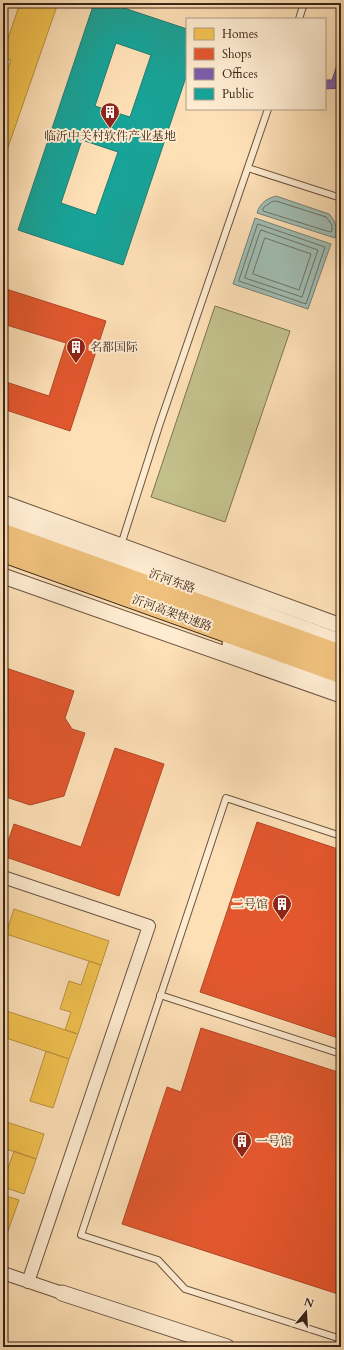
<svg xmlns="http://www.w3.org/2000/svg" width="344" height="1350" font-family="Cardo,'Noto Serif SC',serif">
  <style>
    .green { fill: #c3c18c; stroke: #7e7352 }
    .water { fill: #a0bdb3; stroke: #778075 }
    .homes { fill: #f2c14e; stroke: #ba923e }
    .shops { fill: #e4572e; stroke: #b14828 }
    .offices { fill: #7b5ea7; stroke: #674d7c }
    .public { fill: #17a398; stroke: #217d72; fill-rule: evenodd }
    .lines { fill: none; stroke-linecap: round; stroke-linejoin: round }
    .shore { stroke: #6c7166; stroke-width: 1 }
    .service-casing { stroke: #6a5440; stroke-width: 8 }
    .minor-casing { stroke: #6a5440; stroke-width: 14 }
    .tertiary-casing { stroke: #6a5440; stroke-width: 17 }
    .secondary-casing { stroke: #392519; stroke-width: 19 }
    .trunk-casing { stroke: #392519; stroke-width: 22 }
    .service { stroke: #feebd0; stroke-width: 6 }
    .minor { stroke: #feebd0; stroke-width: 12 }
    .tertiary { stroke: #feebd0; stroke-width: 15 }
    .secondary { stroke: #feebd0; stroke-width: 17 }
    .trunk { stroke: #efc07c; stroke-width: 20 }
    .labels { text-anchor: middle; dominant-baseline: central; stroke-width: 4; stroke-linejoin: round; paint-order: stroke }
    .poi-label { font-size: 12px; fill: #392519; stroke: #feebd0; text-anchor: start }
    .street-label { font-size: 12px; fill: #392519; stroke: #feebd0 }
  </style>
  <rect width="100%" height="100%" fill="#fee0b7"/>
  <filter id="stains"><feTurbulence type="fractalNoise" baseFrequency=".005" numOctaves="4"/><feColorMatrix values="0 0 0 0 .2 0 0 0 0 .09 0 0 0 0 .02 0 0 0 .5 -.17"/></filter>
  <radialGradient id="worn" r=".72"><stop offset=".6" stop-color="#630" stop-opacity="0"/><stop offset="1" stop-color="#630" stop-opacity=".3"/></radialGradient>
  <path class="green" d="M215,306l75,25 -65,191 -74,-25z"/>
  <path class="water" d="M276,196l53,18c7,7 8,14 6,24l-78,-25c3,-10 9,-14 19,-17z
    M255,218l76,26 -23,65 -75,-25z"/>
  <path class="homes" d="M20,3h38l-53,153 -2,1v-73l8,-24 -8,-2v-5z
    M14,909l95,32 -8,24 -95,-31z
    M89,961l12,4 -23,69 -13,-4 6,-18 -11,-3 9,-28 12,4z
    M3,1010l75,24 -9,25 -66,-22z
    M46,1051l23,8 -16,49 -23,-7z
    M3,1121l41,13 -8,25 -33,-11z
    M14,1151l22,8 -12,35 -21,-7v-4z
    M3,1195l16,5 -16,45z"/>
  <path class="shops" d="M3,288l103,33 -36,110 -67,-22v-28l46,15 17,-53 -63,-19z
    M3,667l71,24 -9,27 7,11 13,4 -21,63 -34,9 -27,-9z
    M115,748l49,16 -45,132 -116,-40 11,-32 67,23z
    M257,822l84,28v189l-141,-47z
    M201,1028l140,45v222l-219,-71 45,-137 14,5z"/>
  <path class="offices" d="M341,53v35l-16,1v-9h7z"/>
  <path class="public" d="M94,3h15l78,26v45l-64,191 -105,-35zM116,43l35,12 -21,62 -35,-11zM82,140l36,12 -22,63 -35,-12z"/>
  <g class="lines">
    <path class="shore" d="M276,201l50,16 6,8v6l-2,1 -67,-21v-3l8,-6z
      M258,224l67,23 -19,57 -67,-23z
      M261,230l57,20 -16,47 -57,-19z
      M265,238l46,16 -12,36 -46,-16z"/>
    <defs>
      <path id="service" d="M299,19l5,-16
        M248,168l93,30
        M121,545l38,-119 109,-317
        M341,836l-115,-38 -145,437 77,25 27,29 156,50
        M160,995l181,59"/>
      <path id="minor" d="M3,877l146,49 -121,356
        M3,1273l59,20"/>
      <path id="tertiary" d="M3,503l338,123
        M3,576l338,119
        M62,1293l165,54"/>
      <path id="secondary" d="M3,518l338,125
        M231,644l110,40"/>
      <path id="trunk" d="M3,534l338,121
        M3,552l338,121"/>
    </defs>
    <use href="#service" class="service-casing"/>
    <use href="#minor" class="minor-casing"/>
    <use href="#tertiary" class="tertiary-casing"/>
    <use href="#secondary" class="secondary-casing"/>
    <use href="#trunk" class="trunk-casing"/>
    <use href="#service" class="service"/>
    <use href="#minor" class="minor"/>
    <use href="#tertiary" class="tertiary"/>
    <use href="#secondary" class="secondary"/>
    <use href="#trunk" class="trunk"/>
  </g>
  <defs>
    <symbol id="building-pin" viewBox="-11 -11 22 30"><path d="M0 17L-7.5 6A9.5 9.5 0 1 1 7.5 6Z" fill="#8f2418" stroke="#feebd0"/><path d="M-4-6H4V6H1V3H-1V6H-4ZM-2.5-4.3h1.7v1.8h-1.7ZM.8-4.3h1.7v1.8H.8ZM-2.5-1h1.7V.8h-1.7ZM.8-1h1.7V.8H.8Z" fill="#fff"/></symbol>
  </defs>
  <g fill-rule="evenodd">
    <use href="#building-pin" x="99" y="101" width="22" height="30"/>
    <use href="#building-pin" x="65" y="336" width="22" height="30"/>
    <use href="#building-pin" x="271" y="893" width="22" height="30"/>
    <use href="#building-pin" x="231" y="1130" width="22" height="30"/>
  </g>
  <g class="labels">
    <g class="poi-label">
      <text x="110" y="136" text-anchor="middle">临沂中关村软件产业基地</text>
      <text x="90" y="347">名都国际</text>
      <text x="268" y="904" text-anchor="end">二号馆</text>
      <text x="256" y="1141">一号馆</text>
    </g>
    <g class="street-label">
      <text transform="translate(172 581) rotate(20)">沂河东路</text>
      <text transform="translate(172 613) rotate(20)">沂河高架快速路</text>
    </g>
  </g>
  <rect width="344" height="1350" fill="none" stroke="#fee0b7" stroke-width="16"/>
  <rect x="4" y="4" width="336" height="1342" fill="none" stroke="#392519" stroke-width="2"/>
  <rect x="8" y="8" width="328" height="1334" fill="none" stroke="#392519"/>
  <rect x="186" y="18" width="140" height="92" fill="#feebd0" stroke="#af9c87"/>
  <rect x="194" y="28" width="20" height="12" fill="#f2c14e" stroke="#af9c87"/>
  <text x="222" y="38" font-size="12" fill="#392519">Homes</text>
  <rect x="194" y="48" width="20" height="12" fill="#e4572e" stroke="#af9c87"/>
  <text x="222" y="58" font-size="12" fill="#392519">Shops</text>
  <rect x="194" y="68" width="20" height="12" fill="#7b5ea7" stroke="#af9c87"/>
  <text x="222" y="78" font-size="12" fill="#392519">Offices</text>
  <rect x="194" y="88" width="20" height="12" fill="#17a398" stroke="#af9c87"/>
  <text x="222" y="98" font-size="12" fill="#392519">Public</text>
  <g transform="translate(306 1312) rotate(18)" stroke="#feebd0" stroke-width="3" paint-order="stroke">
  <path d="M0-3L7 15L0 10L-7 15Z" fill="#392519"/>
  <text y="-6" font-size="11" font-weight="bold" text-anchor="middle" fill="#392519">N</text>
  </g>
  <rect width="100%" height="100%" filter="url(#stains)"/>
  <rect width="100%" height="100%" fill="url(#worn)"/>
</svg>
